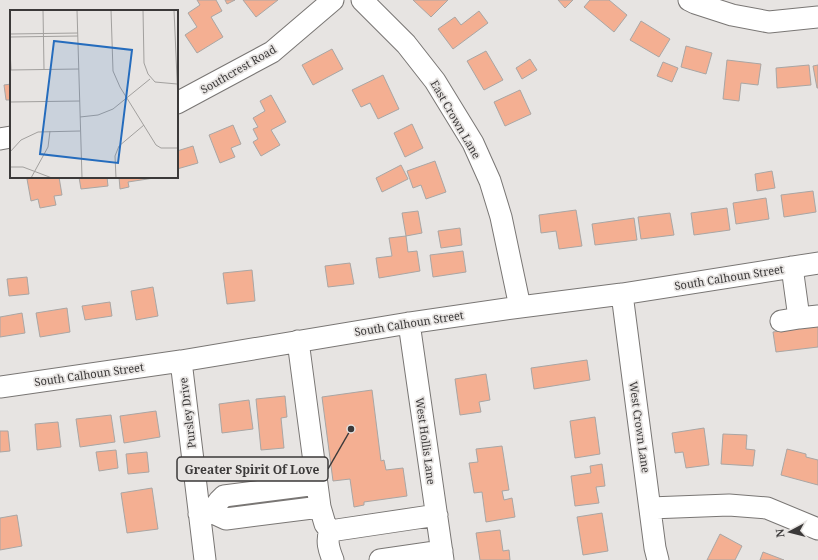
<svg xmlns="http://www.w3.org/2000/svg" width="818" height="560" font-family="'Noto Serif',serif">
  <style>
    .building { fill: #f4af92; stroke: #a9a6a4 }
    .lines { fill: none; stroke-linecap: round; stroke-linejoin: round }
    .minor-casing { stroke: #797674; stroke-width: 23 }
    .minor { stroke: #fff; stroke-width: 21 }
    .labels { text-anchor: middle; dominant-baseline: central; stroke-width: 3.5; stroke-linejoin: round; paint-order: stroke }
    .street-label { font-size: 11px; fill: #3b3939; stroke: #e7e4e2 }
    .inset-road { fill: none; stroke: #a2a09e; stroke-width: 1 }
    .view { fill: #256cbd; fill-opacity: 0.15; stroke: #256cbd; stroke-width: 2 }
    .inset-edge { fill: none; stroke: #3b3939; stroke-width: 2 }
    .leader { fill: none; stroke: #3b3939; stroke-width: 1.5 }
    .callout-dot { fill: #3b3939; stroke: #e7e4e2; stroke-width: 1.5 }
    .callout { fill: #e7e4e2; stroke: #3b3939; stroke-width: 1.5 }
    .callout-label { font-size: 12px; text-anchor: middle; font-weight: bold; fill: #3b3939 }
  </style>
  <rect width="100%" height="100%" fill="#e7e4e2"/>
  <path class="building" d="M197,0h19l6,11 -11,6 12,20 -26,16 -12,-18 12,-8 -9,-14 12,-8z
    M225,0h10l-8,4z
    M243,0h35l-22,17z
    M413,0h35l-17,17z
    M558,0h15l-8,8z
    M590,0h19l18,15 -13,17 -30,-25z
    M479,11l9,12 -35,26 -15,-20 17,-12 6,8z
    M641,21l29,18 -11,18 -29,-17z
    M686,46l26,7 -6,21 -25,-7z
    M332,49l11,20 -30,16 -11,-20z
    M486,51l17,29 -19,10 -17,-29z
    M530,59l7,11 -15,9 -6,-11z
    M727,60l34,4 -3,21 -17,-2 -2,18 -16,-2z
    M663,62l15,6 -6,14 -15,-6z
    M809,65l2,20 -34,3 -1,-20z
    M818,65v23h-1l-4,-22z
    M383,75l16,34 -21,10 -8,-16 -9,4 -9,-17z
    M11,84v16h-5l-2,-15z
    M520,90l11,24 -26,12 -11,-24z
    M271,95l15,27 -15,8 9,15 -19,11 -8,-14 5,-3 -5,-10 5,-2 -5,-9 12,-7 -5,-10z
    M412,124l11,24 -18,9 -11,-24z
    M233,125l8,19 -10,4 4,9 -15,6 -11,-28z
    M193,146l5,17 -21,6v-18z
    M435,161l11,31 -20,7 -5,-14 -8,3 -6,-17z
    M401,165l7,14 -26,13 -6,-14z
    M772,171l3,17 -18,3 -2,-17z
    M35,177h24l3,18 -8,1 2,9 -16,3 -2,-9 -7,2 -4,-22z
    M79,177h28l1,9 -27,3z
    M119,177h35v1l-26,4 1,5 -9,2z
    M813,191l3,21 -32,5 -3,-22z
    M766,198l3,21 -33,5 -3,-21z
    M727,208l3,22 -36,5 -3,-22z
    M576,210l6,36 -23,3 -3,-18 -15,2 -2,-18z
    M418,211l4,22 -16,3 -4,-23z
    M670,213l4,22 -33,4 -3,-22z
    M634,218l3,22 -42,5 -3,-21z
    M460,228l2,17 -21,3 -3,-17z
    M406,236l2,16 9,-1 3,20 -41,7 -3,-20 16,-2 -3,-18z
    M463,251l3,21 -33,5 -3,-22z
    M350,263l4,21 -26,3 -3,-21z
    M252,270l3,31 -28,3 -4,-31z
    M27,277l2,17 -20,2 -2,-17z
    M153,287l5,29 -22,4 -5,-29z
    M110,302l2,14 -27,4 -3,-14z
    M67,308l3,24 -30,5 -4,-24z
    M22,313l3,20 -25,4v-20z
    M818,326v21l-42,5 -3,-20z
    M587,360l3,20 -56,9 -3,-21z
    M486,374l4,26 -11,2 2,10 -21,3 -5,-36z
    M372,390l9,71 3,-1 2,10 17,-2 4,28 -43,6v3l-10,2 -4,-28 -17,2 -11,-84z
    M285,396l2,21 -6,1 3,30 -23,2 -5,-51z
    M249,400l4,29 -31,4 -3,-29z
    M156,411l4,26 -36,6 -4,-27z
    M111,415l4,27 -35,5 -4,-28z
    M595,417l5,37 -25,4 -5,-37z
    M58,422l3,25 -24,3 -2,-26z
    M704,428l5,37 -23,3 -3,-16 -8,1 -3,-20z
    M0,431h8l2,20 -10,1z
    M723,434l24,1 -1,14 9,1 -2,16 -32,-2z
    M502,446l7,44 -7,1 2,9 8,-2 3,19 -29,5 -4,-30 -8,1 -5,-30 9,-1 -2,-13z
    M787,449l19,5v3l12,3v25l-37,-10z
    M116,450l2,18 -19,3 -3,-19z
    M147,452l2,20 -21,2 -2,-20z
    M602,464l3,22 -9,1 3,16 -24,3 -4,-30 20,-3 -1,-7z
    M152,488l6,41 -31,4 -6,-40z
    M602,513l6,38 -25,4 -6,-38z
    M17,515l5,31 -22,4v-32z
    M500,530l3,21 6,-1 1,10h-30l-4,-27z
    M720,534l22,12 -7,14h-28z
    M763,552l21,8h-24z"/>
  <g class="lines">
    <defs>
      <path id="minor" d="M362,0l44,44 29,37 38,62 17,38 11,36 19,90
        M689,0l6,3 37,12 37,7 49,-5
        M177,103l95,-51 61,-52
        M0,139l11,-2
        M622,294l33,254 3,12
        M799,318l19,-2
        M781,321l18,-3 -7,-51
        M409,323l34,237
        M298,341l22,166 5,17 5,7
        M181,361l24,199
        M0,387l181,-26 228,-38 111,-16 102,-13 196,-31
        M650,508l79,-3 38,3 51,21
        M211,512l8,-11 5,-5 93,-12
        M199,514l12,-2 15,7 94,-12
        M330,531l107,-16
        M330,531c-4,10 -1,19 3,29
        M380,560l62,-9"/>
    </defs>
    <use href="#minor" class="minor-casing"/>
    <use href="#minor" class="minor"/>
  </g>
  <g class="labels">
    <g class="street-label">
      <text transform="translate(238 69) rotate(-30)">Southcrest Road</text>
      <text transform="translate(456 119) rotate(60)">East Crown Lane</text>
      <text transform="translate(729 277) rotate(-9)">South Calhoun Street</text>
      <text transform="translate(409 323) rotate(-9)">South Calhoun Street</text>
      <text transform="translate(89 374) rotate(-8)">South Calhoun Street</text>
      <text transform="translate(187 413) rotate(-97)">Pursley Drive</text>
      <text transform="translate(640 427) rotate(82)">West Crown Lane</text>
      <text transform="translate(426 441) rotate(82)">West Hollis Lane</text>
    </g>
  </g>
  <g transform="translate(10 10)">
    <rect width="168" height="168" fill="#e7e4e2"/>
    <path class="inset-road" d="M33,0l1,59M67,0l5,168M101,0l2,61 7,16 36,58 5,3h17M133,0l1,53 4,11 7,8 22,2M164,0l4,91M0,24l68,-1M0,27l68,-1M0,40l1,20M0,60l69,-1M0,92l70,-1M70,107l18,-2 15,-6 37,-30M0,142l11,-12 17,-8 42,-1M0,157h13l29,11M21,168l17,-31 2,-16M106,168l-1,-22 4,-10 25,-21"/>
    <path class="view" d="M44,31l78,9 -14,113 -78,-9z"/>
    <rect width="168" height="168" class="inset-edge"/>
  </g>
  <path class="leader" d="M351 429L328 469"/>
  <circle class="callout-dot" cx="351" cy="429" r="4"/>
  <rect class="callout" x="177" y="457" width="151" height="24" rx="4"/>
  <g class="callout-label">
    <text x="252" y="474">Greater Spirit Of Love</text>
  </g>
  <g transform="translate(790 532) rotate(263)" stroke="#e7e4e2" stroke-width="3" paint-order="stroke">
  <path d="M0-3L7 15L0 10L-7 15Z" fill="#3b3939"/>
  <text y="-6" font-size="11" font-weight="bold" text-anchor="middle" fill="#3b3939">N</text>
  </g>
</svg>
